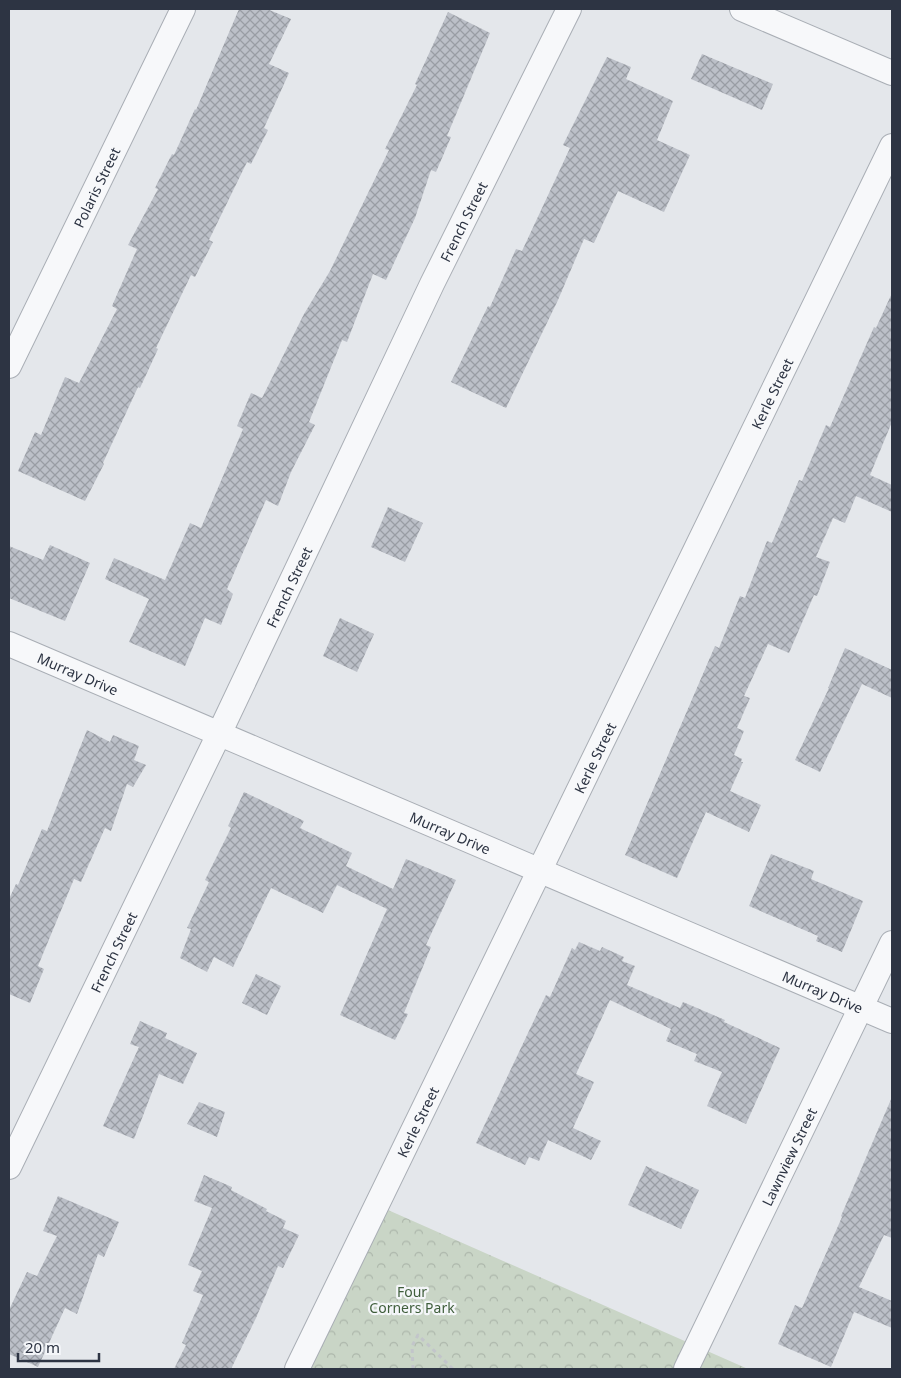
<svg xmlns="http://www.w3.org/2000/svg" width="901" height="1378" font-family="'Noto Sans',sans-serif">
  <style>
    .park { fill: url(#park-crowns) }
    .building { fill: url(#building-cross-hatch) }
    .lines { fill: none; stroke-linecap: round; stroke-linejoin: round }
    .minor-casing { stroke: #a9aeb5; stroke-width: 26 }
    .path { stroke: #c2c5ca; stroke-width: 3; stroke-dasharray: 4 4; stroke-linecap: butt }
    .minor { stroke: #f7f8fa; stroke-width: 24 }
    .labels { text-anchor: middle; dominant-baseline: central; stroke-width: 4.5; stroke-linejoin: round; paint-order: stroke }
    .street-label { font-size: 14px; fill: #2d3443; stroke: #f4f6f9 }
    .park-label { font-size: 14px; fill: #3f5e3b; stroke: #f4f6f9 }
  </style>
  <defs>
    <pattern id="park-crowns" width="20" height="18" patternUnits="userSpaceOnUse" patternTransform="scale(1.25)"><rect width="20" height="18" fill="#c9d5c6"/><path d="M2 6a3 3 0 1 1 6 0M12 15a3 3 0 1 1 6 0" fill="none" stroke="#adb7ab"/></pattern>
    <pattern id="building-cross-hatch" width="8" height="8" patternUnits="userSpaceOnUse" patternTransform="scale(1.25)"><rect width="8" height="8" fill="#bcc0c8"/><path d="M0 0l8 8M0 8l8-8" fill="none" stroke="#999da4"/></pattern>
  </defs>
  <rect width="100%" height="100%" fill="#e4e7eb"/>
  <path class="park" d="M388,1210l360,159h-452z"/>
  <path class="building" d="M239,9h28l24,10 -22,45 20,9 -25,55 4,2 -17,34 -4,-2 -38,78 4,2 -18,35 -4,-2 -35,73 2,1 -18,39 -2,-1 -35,76 1,1 -19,37 -67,-30 17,-39 6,3 24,-58 14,6 38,-74 -5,-3 25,-57 -9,-4 30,-56 -3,-1 17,-34 2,1 21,-46 1,1z
    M448,12l42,21 -43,103 4,1 -15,35 -5,-2 -16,48 -29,62 -13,-6 -26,68 -5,-2 -33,82 6,3 -24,47 -13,34 -12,-6 -39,89 6,5 -12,31 -16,-7 -20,48 -56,-24 20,-43 -44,-20 9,-21 51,22 25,-57 11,5 42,-99 -6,-3 14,-33 11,5 42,-84 26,-43 59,-121 -4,-1 32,-64 -2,-1z
    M702,54l71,30 -11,26 -71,-31z
    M607,57l24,10 -5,12 47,22 -16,39 33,15 -26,57 -46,-21 -24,52 -10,-4 -26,61 -52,108 -55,-26 37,-76 2,1 26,-58 6,2 48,-103 -7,-3z
    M892,293v129l-22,53 22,10v27l-36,-16 -11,27 -12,-5 -17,39 14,5 -13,34 -3,-1 -25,58 -21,-9 -24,52 6,2 -13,30 7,3 -10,24 8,4 -1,3h2l-13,29 31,14 -12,27 -43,-20 -29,66 -52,-23 90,-209 4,2 21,-52 5,2 22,-57 5,2 27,-63 3,1 24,-56 4,2 44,-100 2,1z
    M388,507l35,16 -18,39 -34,-15z
    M50,545l40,18 -25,58 -56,-23v-52l34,14z
    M340,618l34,16 -17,38 -34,-16z
    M845,648l47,22v28l-30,-14 -42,88 -25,-12 34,-72h-1z
    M87,730l23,12 3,-7 26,11 -5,14 12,5 -13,22 -6,-3 -16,47 -6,-3 -24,54 -7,-3 -36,87 6,3 -14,34 -21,-9v-95l7,-15 2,1 24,-56 5,2z
    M244,792l60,29 -4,7 52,25 -6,13 47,23 13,-30 50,21 -30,65 5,2 -27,66 4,1 -13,26 -55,-25 47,-106 -50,-24 -14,28 -52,-25 -38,79 -19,-10 -7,15 -27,-14 11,-29 -4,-1 22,-46 -4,-2 26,-52 -3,-2z
    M771,854l43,17 -3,8 52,22 -21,51 -26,-11 2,-5 -69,-30z
    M579,942l21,9 2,-4 22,10 -2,4 13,5 -8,19 53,23 3,-6 42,18 -1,2 56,26 -34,76 -39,-18 15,-34 -28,-11 3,-7 -31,-13 5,-12 -61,-29 -34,74 18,8 -21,46 28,13 -10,19 -43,-20 -9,21 -10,-4 -4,8 -49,-22 70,-148 4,2 22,-49 3,2z
    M256,974l25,12 -14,29 -25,-12z
    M140,1021l27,12 -2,5 32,15 -14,31 -24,-10 -25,65 -31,-13 36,-79 -9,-3z
    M892,1097v141l-8,-3 -25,52 33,14v27l-38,-16 -23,55 -53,-23 17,-39 7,3 40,-91 -1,-1z
    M199,1102l26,10 -8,25 -30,-13z
    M646,1166l53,24 -18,39 -53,-24z
    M204,1175l28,12 -1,3 36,19 -1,2 20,10 -3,7 16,7 -16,33 -5,-2 -22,52 -25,51h-57l12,-24 -4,-2 21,-48 -10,-4 9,-20 -14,-6 24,-57 -18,-7z
    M58,1196l61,26 -15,35 -6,-3 -21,60 -12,-6 -27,59 -29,-13v-44l18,-38 10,4 20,-40 -14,-5z"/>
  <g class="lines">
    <defs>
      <g id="minor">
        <path d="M742,9l150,64"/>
        <path id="s1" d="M9,366l174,-357"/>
        <path id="s2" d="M9,644l883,377"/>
        <path id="s3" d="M9,1167l210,-433 213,-450 137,-275"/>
        <path id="s4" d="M297,1369l595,-1223"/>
        <path id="s5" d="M686,1369l206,-426"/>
      </g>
    </defs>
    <use href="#minor" class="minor-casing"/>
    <path class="path" d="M413,1369l-1,-23 6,-11 35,34"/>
    <use href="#minor" class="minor"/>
  </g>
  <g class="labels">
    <g class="street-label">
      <text stroke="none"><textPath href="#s1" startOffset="199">Polaris Street</textPath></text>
      <text stroke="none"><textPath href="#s3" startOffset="1049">French Street</textPath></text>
      <text stroke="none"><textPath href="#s4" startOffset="1085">Kerle Street</textPath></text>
      <text stroke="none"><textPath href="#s3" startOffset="644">French Street</textPath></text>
      <text stroke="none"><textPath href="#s2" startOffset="75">Murray Drive</textPath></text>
      <text stroke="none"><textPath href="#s4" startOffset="680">Kerle Street</textPath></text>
      <text stroke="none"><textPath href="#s2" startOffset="480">Murray Drive</textPath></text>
      <text stroke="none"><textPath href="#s3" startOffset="239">French Street</textPath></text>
      <text stroke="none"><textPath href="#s2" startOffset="885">Murray Drive</textPath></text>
      <text stroke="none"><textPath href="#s4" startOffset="275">Kerle Street</textPath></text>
      <text stroke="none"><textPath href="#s5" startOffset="236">Lawnview Street</textPath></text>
    </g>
    <g class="park-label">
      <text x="412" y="1291">Four<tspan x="412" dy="16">Corners Park</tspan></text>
    </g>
  </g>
  <rect width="901" height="1378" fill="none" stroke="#2d3443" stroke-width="20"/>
  <path d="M18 1353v8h81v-8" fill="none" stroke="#2d3443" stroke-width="2.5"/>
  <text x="25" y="1353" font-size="15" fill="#2d3443" stroke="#f4f6f9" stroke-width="4" paint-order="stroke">20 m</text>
</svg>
